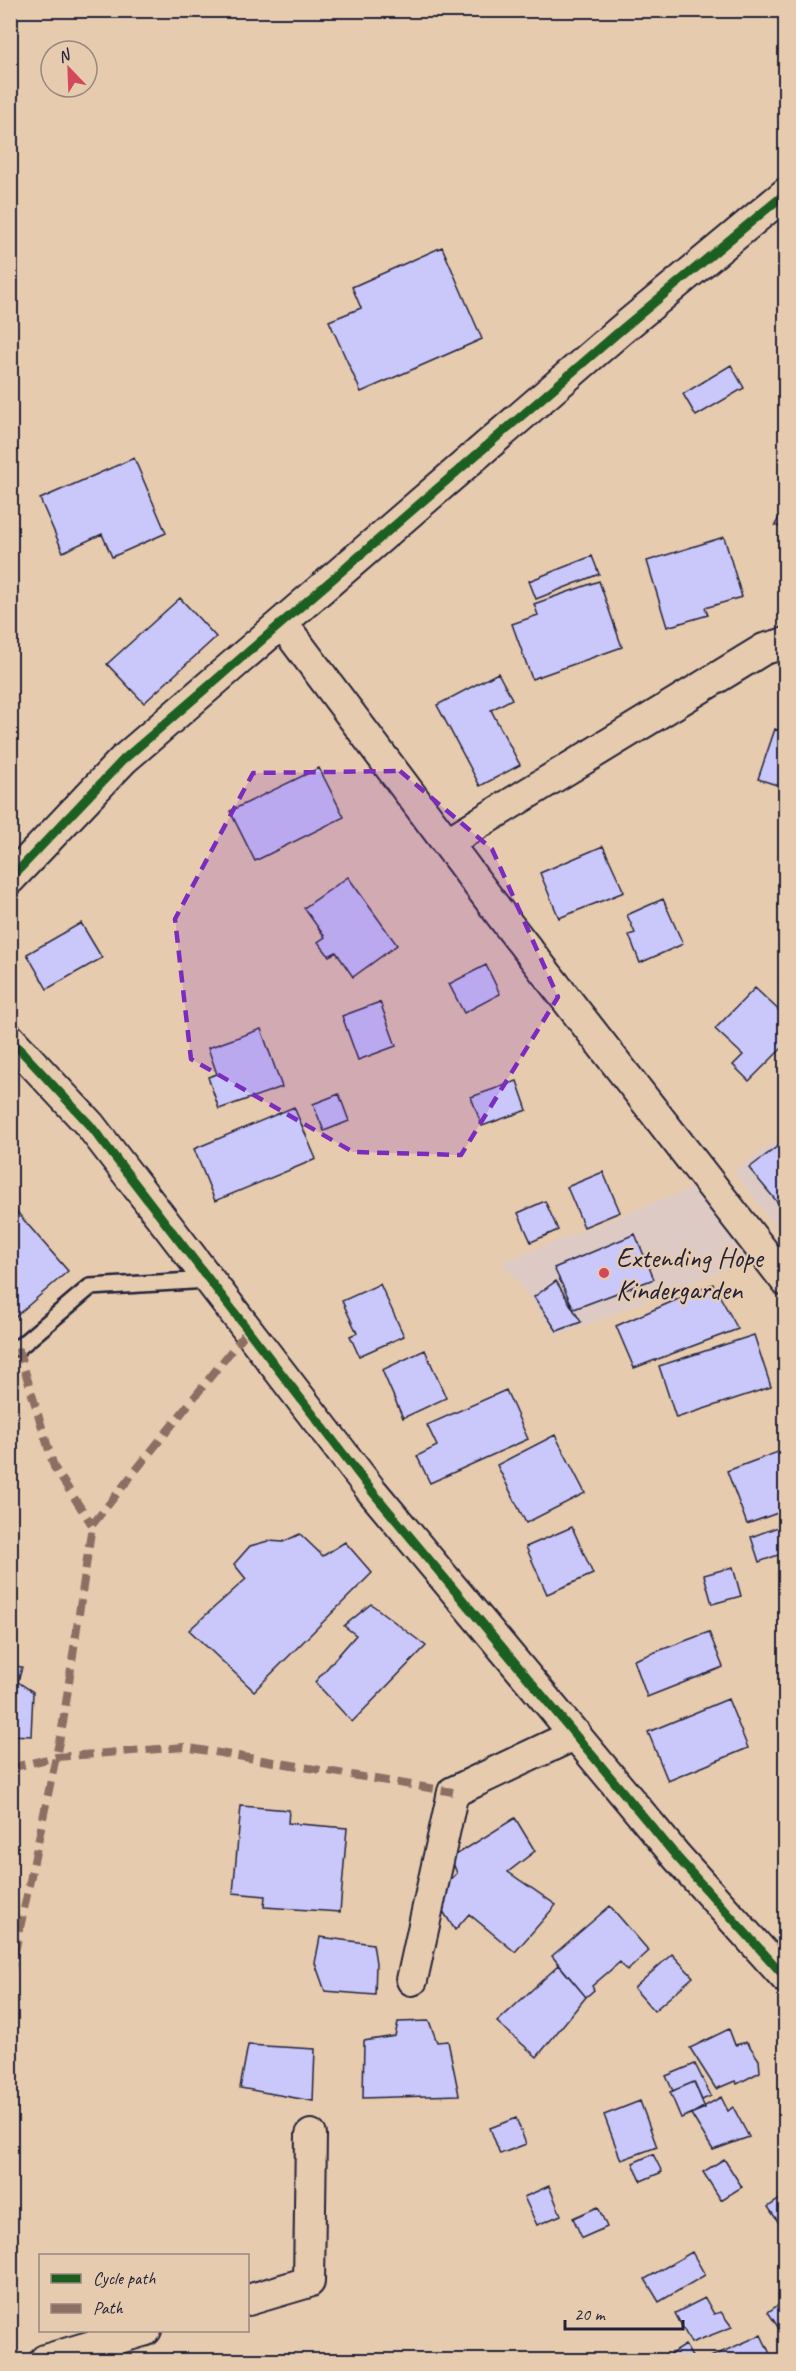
<svg xmlns="http://www.w3.org/2000/svg" width="796" height="2371" font-family="Caveat,sans-serif">
  <style>
    .built { fill: #decac5 }
    .building { fill: #cac8fa; stroke: #22223b; stroke-width: 1.5 }
    .lines { fill: none; stroke-linecap: round; stroke-linejoin: round }
    .lane-casing { stroke: #22223b; stroke-width: 20 }
    .street-casing { stroke: #22223b; stroke-width: 34 }
    .lane { stroke: #e7cbae; stroke-width: 15 }
    .street { stroke: #e7cbae; stroke-width: 30 }
    .quiet { stroke: #8d6e63; stroke-width: 8; stroke-dasharray: 15 8; stroke-linecap: butt }
    .cycleway-casing { stroke: #e7cbae; stroke-width: 13 }
    .cycleway { stroke: #1b5e20; stroke-width: 9 }
    .marked { fill: #7b2cbf; fill-opacity: 0.2; stroke: #7b2cbf; stroke-width: 4.5; stroke-dasharray: 12 8; stroke-linejoin: round }
    .poi-dot { fill: #d1495b; stroke: #e7cbae; stroke-width: 2 }
    .labels { text-anchor: middle; dominant-baseline: central; stroke-width: 4.5; stroke-linejoin: round; paint-order: stroke }
    .poi-label { font-size: 28px; fill: #22223b; stroke: #e7cbae; text-anchor: start }
  </style>
  <rect width="100%" height="100%" fill="#e7cbae"/>
  <filter id="ink" filterUnits="userSpaceOnUse"><feTurbulence type="fractalNoise" baseFrequency=".0167" numOctaves="2"/><feDisplacementMap in="SourceGraphic" scale="12" xChannelSelector="R" yChannelSelector="G"/><feConvolveMatrix kernelMatrix="1 2 1 2 8 2 1 2 1" color-interpolation-filters="sRGB"/></filter>
  <g filter="url(#ink)">
    <path class="built" d="M785,1133v106l-51,-67z
      M696,1186l53,74 -191,76 -56,-74z"/>
    <path class="building" d="M442,247l40,92 -121,53 -32,-71 32,-13 -9,-21z
      M731,365l13,23 -48,28 -13,-22z
      M134,458l32,75 -54,24 -10,-23 -39,18 -23,-53z
      M786,506v24l-11,-5z
      M724,537l18,60 -37,11 3,7 -41,12 -20,-66z
      M592,556l7,18 -63,25 -7,-18z
      M599,581l23,66 -90,32 -20,-55 26,-9 -4,-11z
      M180,598l36,39 -72,66 -37,-39z
      M498,673l14,26 -21,11 29,55 -40,21 -43,-81z
      M775,729l11,4v55l-28,-9z
      M319,768l25,49 -89,44 -25,-50z
      M603,846l21,46 -65,26 -19,-45z
      M348,877l49,68 -44,32 -17,-25 -7,4 -11,-14 7,-5 -21,-29z
      M663,899l20,45 -43,19 -11,-28 6,-2 -8,-18z
      M81,923l21,35 -55,31 -20,-35z
      M486,965l14,29 -36,19 -15,-29z
      M786,969v13l-7,-5z
      M755,988l31,29v27l-37,37 -16,-16 10,-10 -28,-26z
      M380,1002l16,44 -38,14 -16,-44z
      M261,1029l21,58 -63,22 -11,-32 9,-3 -9,-26z
      M517,1081l10,29 -45,16 -11,-29z
      M339,1094l10,27 -25,10 -11,-27z
      M294,1107l22,52 -101,42 -21,-52z
      M786,1140v57l-8,6 -29,-35z
      M603,1172l17,40 -36,15 -17,-40z
      M545,1201l13,29 -27,12 -13,-29z
      M10,1204l58,67 -53,46 -5,-6z
      M635,1234l19,45 -80,30 -20,-41z
      M556,1281l25,41 -24,9 -23,-34z
      M380,1284l24,52 -45,20 -9,-20 7,-3 -15,-32z
      M713,1284l25,45 -104,39 -18,-42z
      M754,1335l17,52 -95,31 -17,-52z
      M425,1350l21,48 -43,20 -21,-48z
      M506,1390l22,49 -98,44 -13,-27 20,-10 -10,-21z
      M555,1435l30,58 -59,30 -29,-58z
      M786,1449v61l-39,14 -20,-53z
      M786,1524v28l-27,10 -8,-25z
      M572,1527l21,47 -46,20 -21,-47z
      M300,1534l23,22 22,-14 27,31 -118,118 -65,-61 57,-51 -12,-15 16,-18 18,-5 15,1z
      M733,1567l8,29 -29,8 -8,-29z
      M371,1604l55,42 -74,76 -37,-40 41,-47 -12,-9z
      M709,1632l14,35 -76,30 -13,-37z
      M10,1665l12,2 -4,15 15,10 -2,44 -21,-1z
      M728,1699l20,49 -80,33 -20,-49z
      M241,1806l48,4 -1,13 59,5 -7,84 -76,-5 1,-11 -32,-3z
      M515,1818l20,33 -27,21 48,33 -41,47 -46,-38 -14,16 -21,-33 23,-24 -6,-15z
      M610,1906l39,45 -22,20 -7,-9 -28,24 2,4 -8,7 -34,-41z
      M320,1937l53,7 3,19 -1,32 -50,-4 -10,-28z
      M672,1954l21,23 -39,34 -20,-23z
      M559,1965l27,32 -49,60 -40,-35z
      M429,2021l8,21 11,-1 11,54 -96,3 1,-57 31,-5 3,-14z
      M729,2029l6,16 12,-3 12,18 1,12 -23,12 -2,-3 -19,8 -26,-41z
      M248,2045l67,4 -2,52 -73,-13z
      M695,2064l16,32 -9,4 -8,-18 -21,9 -7,-15z
      M694,2082l11,26 -24,10 -11,-26z
      M721,2097l7,14 5,-4 16,30 -36,13 -22,-36z
      M640,2101l17,46 -36,13 -17,-45z
      M516,2118l10,26 -26,10 -10,-26z
      M653,2154l9,18 -21,9 -8,-18z
      M724,2159l18,28 -21,13 -18,-28z
      M549,2186l12,29 -24,10 -13,-28z
      M786,2195v38l-18,-26z
      M598,2207l9,20 -25,11 -9,-20z
      M692,2252l13,23 -46,27 -14,-23z
      M705,2298l9,16 7,-2 11,15 -41,16 -16,-30z
      M786,2300v39l-18,-27z
      M761,2335l12,25h-64l-1,-2z
      M685,2345l9,15h-33z
      M349,2355l4,5h-17z"/>
    <g class="lines">
      <defs>
        <path id="lane" d="M10,1346l8,2 72,-61 119,-7"/>
        <path id="street" d="M282,623l228,304 276,354
          M448,842l316,-193 22,-6
          M10,879l113,-119 498,-430 165,-137
          M10,1039l80,86 281,365 306,367 109,121
          M412,1980l41,-188 123,-58
          M248,2300l61,-18 2,-147
          M45,2360l101,-30"/>
      </defs>
      <use href="#lane" class="lane-casing"/>
      <use href="#street" class="street-casing"/>
      <use href="#lane" class="lane"/>
      <use href="#street" class="street"/>
      <path class="quiet" d="M18,1348l36,119 38,58
        M10,1768l46,-11 128,-10 269,45
        M10,1976l53,-253 29,-198 156,-195"/>
      <defs>
        <path id="cycleway" d="M10,879l113,-119 498,-430 165,-137
          M10,1039l80,86 281,365 306,367 109,121"/>
      </defs>
      <use href="#cycleway" class="cycleway-casing"/>
      <use href="#cycleway" class="cycleway"/>
    </g>
  </g>
  <path class="marked" d="M400,771l92,78 66,148 -97,158 -108,-3 -162,-93 -16,-140 78,-146z"/>
  <circle class="poi-dot" cx="604" cy="1273" r="6"/>
  <g class="labels">
    <g class="poi-label">
      <text x="616" y="1257">Extending Hope<tspan x="616" dy="32">Kindergarden</tspan></text>
    </g>
  </g>
  <rect width="796" height="2371" fill="none" stroke="#e7cbae" stroke-width="36"/>
  <rect x="18" y="18" width="760" height="2335" fill="none" stroke="#22223b" stroke-width="2" filter="url(#ink)"/>
  <rect x="39" y="2254" width="210" height="78" fill="#e7cbae" stroke="#988780" stroke-width="1.5"/>
  <rect x="51" y="2274" width="30" height="9" fill="#1b5e20" stroke="#988780" stroke-width="1.5"/>
  <text x="93" y="2284" font-size="18" fill="#22223b">Cycle path</text>
  <rect x="51" y="2304" width="30" height="9" fill="#8d6e63" stroke="#988780" stroke-width="1.5"/>
  <text x="93" y="2314" font-size="18" fill="#22223b">Path</text>
  <g transform="translate(69 69) rotate(337)"><circle r="28" fill="#e7cbae" stroke="#988780" stroke-width="1.5"/>
  <path d="M0-4.5L10 22L0 15L-10 22Z" fill="#d1495b"/>
  <text y="-9" font-size="16" font-weight="bold" text-anchor="middle" fill="#22223b">N</text>
  </g>
  <path d="M565 2320v9h118v-9" fill="none" stroke="#22223b" stroke-width="3"/>
  <text x="574" y="2320" font-size="18" fill="#22223b" stroke="#e7cbae" stroke-width="4.5" paint-order="stroke">20 m</text>
</svg>
